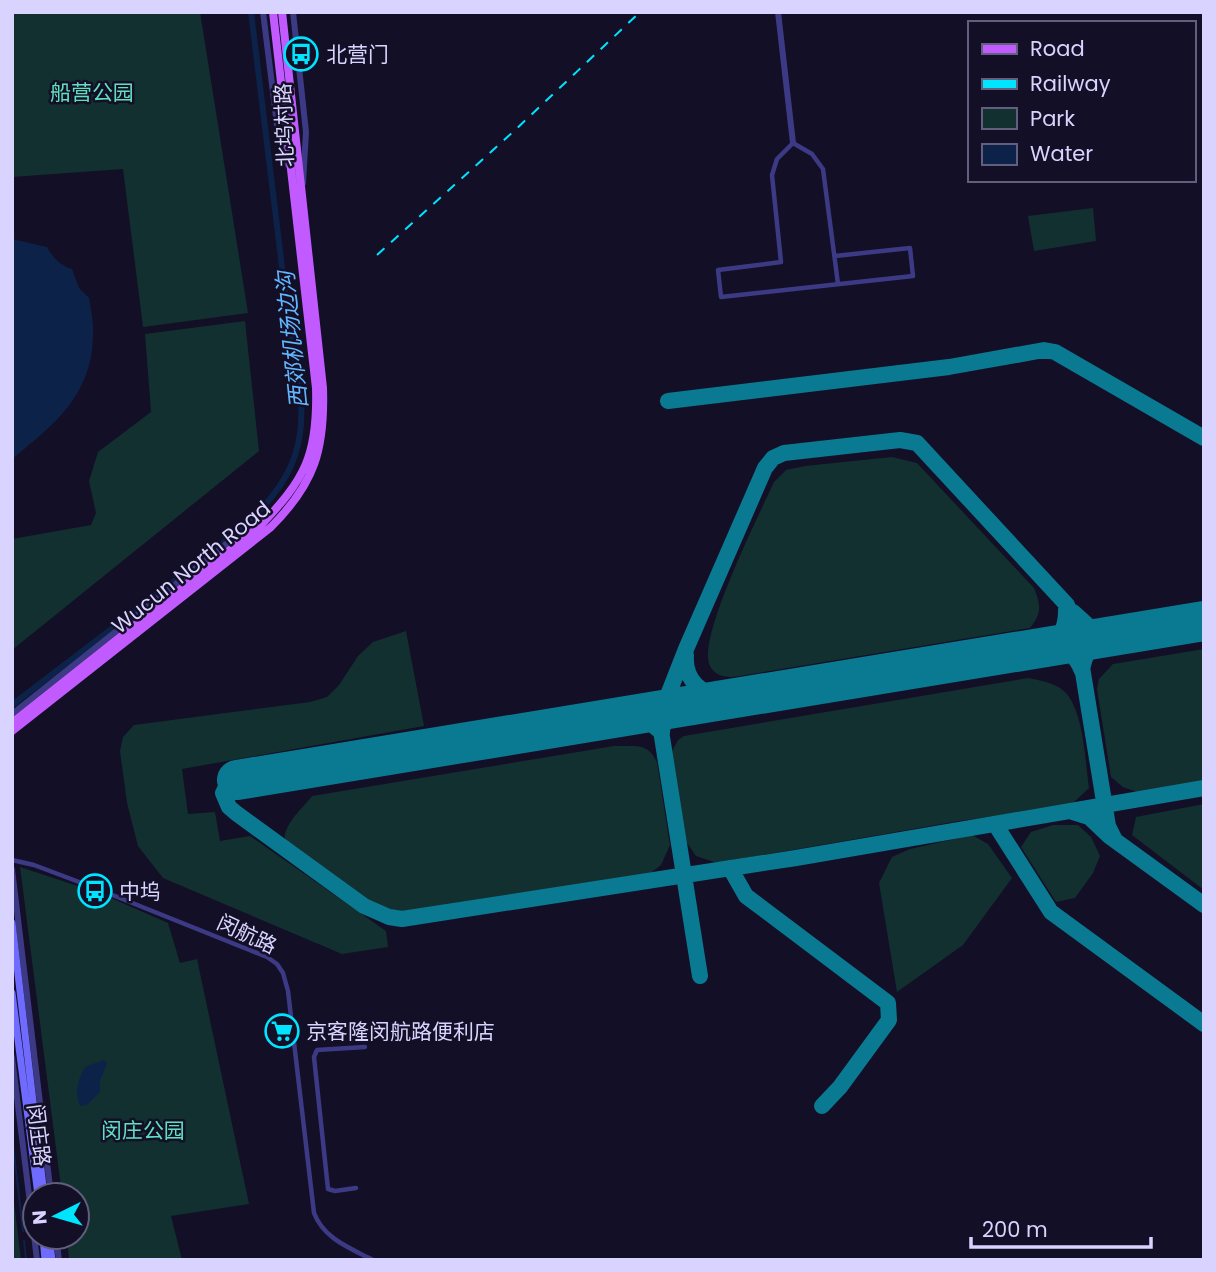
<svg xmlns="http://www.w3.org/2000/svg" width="1216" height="1272" font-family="Poppins,'Noto Sans SC',sans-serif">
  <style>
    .green { fill: #12302f }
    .water { fill: #0c2248 }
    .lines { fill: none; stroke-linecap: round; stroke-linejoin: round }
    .stream { stroke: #0c2248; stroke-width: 2 }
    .canal { stroke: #0c2248; stroke-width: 6 }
    .taxiway { stroke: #0a7a92; stroke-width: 16 }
    .runway { stroke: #0a7a92; stroke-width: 40 }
    .minor { stroke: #3d3a85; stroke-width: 4.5 }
    .tertiary { stroke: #3d3a85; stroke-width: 6 }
    .secondary { stroke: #6f6bff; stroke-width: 7 }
    .primary { stroke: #c25bff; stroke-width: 8 }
    .rail { stroke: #00e5ff; stroke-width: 2; stroke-dasharray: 10 9; stroke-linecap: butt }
    .labels { text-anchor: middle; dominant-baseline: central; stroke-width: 5; stroke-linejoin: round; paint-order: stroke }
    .poi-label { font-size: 21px; fill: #d9d4ff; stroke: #130f26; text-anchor: start }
    .park-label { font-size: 21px; fill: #5fe0c0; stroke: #130f26 }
    .street-label { font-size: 21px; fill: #d9d4ff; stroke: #130f26 }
    .water-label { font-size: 23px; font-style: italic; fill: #62b6ff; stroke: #130f26 }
  </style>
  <rect width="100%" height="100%" fill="#130f26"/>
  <path class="green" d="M12,12h188l48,301 -105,14 -20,-158 -111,8z
    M1093,208l3,33 -62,10 -6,-35z
    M245,321l14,130 -247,199v-111l79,-14 5,-12 -7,-32 9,-29 53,-40 -6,-78z
    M892,457l25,6 117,125c7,18 8,25 -4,40l-297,49c-9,0 -19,-2 -23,-11 -14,-26 50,-153 64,-184l12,-12 19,-4z
    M406,631l18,95 -242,43 6,45 27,-2 5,29 30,-5 136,95 2,16 -46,7 -179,-76 -25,-32 -11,-43 -7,-52 3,-14 11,-12 176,-23 17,-5 12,-12 19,-29 15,-14z
    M1204,649v132l-67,11 -14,-5 -12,-10 -14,-88 2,-10 14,-15z
    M1028,678c10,2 23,4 32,10 24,15 25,73 29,100l-19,18 -111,15 -242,42 -21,-7 -11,-16 -15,-85 8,-15 6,-4z
    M614,746c20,1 33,-5 43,16l13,83 -9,20 -9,7 -11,4 -228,37 -31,-4 -14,-6 -82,-59c-7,-16 17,-36 26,-48z
    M1204,804v86l-72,-55 4,-18z
    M1053,825h25l13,12 9,19 -7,17 -18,25 -19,4 -35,-55 10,-15z
    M972,835l16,9 24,34 -49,67 -66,47 -18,-109 13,-26 18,-8z
    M20,867l82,27 66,29 12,40 17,-4 52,245 -78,12 11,44h-113l-2,-23h10v-42h-15z
    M12,1185l9,75h-9z"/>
  <path class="water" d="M12,239l35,8c5,10 14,19 25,22l7,19 10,10c2,12 5,25 4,38 -1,59 -39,89 -81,123z
    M104,1060l3,4 -7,16v12l-13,13 -7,1c-6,-14 -2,-26 5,-39z"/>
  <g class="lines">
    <path class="stream" d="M12,1136l11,95
      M24,1241l2,19"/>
    <path class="canal" d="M224,542c78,-61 90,-106 67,-201l-40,-329
      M12,705l182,-139"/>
    <path class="taxiway" d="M668,401l281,-34 95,-17 11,2 149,86
      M1066,610c0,18 -5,29 -22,38 20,0 31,4 38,23 2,-17 9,-27 25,-34
      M1073,612l21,19 29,4
      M686,655c-2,27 16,38 39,45
      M633,715l15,6 14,12c0,-14 10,-19 20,-26
      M237,780l-9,3 -5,10 6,14 7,6 128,93 25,11 13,2 394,-61 408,-70
      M1073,812l16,5 20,19 95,69
      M995,824l56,88 153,112
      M730,868l16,28 142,107 1,17 -49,67 -18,19
      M700,976l-41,-258 27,-69 79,-181 8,-10 11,-5 116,-13 17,3 150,162 9,25 32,196 7,14"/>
    <path class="runway" d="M237,780l967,-159"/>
    <path class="minor" d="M835,256l75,-8 3,28 -192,21 -3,-27 63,-8 -9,-87 5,-16 16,-16 19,11 11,15 15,115
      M12,860l22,5 61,23 172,69 10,7 6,9 5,18 26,222c10,26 36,35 59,47
      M356,1188l-21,3 -7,-2 -14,-132 3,-7 48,-3"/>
    <path class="tertiary" d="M263,12l15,121 10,32
      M293,12l13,120 -3,51
      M778,12l15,131
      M12,714l219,-174 18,-9
      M12,869l39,326
      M12,1057l25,203
      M56,1237l3,23"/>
    <path class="secondary" d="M12,923l32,272
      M12,993l26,202
      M43,1237l2,23
      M49,1237l3,23"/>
    <path class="primary" d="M12,723l248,-197c45,-47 58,-71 56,-138l-43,-376
      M12,731l259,-204c44,-44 54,-78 52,-139l-41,-376"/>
    <path class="rail" d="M377,255l136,-123 127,-120"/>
  </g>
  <defs>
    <symbol id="bus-ring" viewBox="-11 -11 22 22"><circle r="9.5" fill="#130f26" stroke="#00e5ff" stroke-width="1.5"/><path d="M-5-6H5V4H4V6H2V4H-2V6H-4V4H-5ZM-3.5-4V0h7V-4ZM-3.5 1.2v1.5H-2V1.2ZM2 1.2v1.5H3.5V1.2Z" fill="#00e5ff"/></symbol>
    <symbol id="supermarket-ring" viewBox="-11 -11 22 22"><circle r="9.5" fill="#130f26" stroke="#00e5ff" stroke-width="1.5"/><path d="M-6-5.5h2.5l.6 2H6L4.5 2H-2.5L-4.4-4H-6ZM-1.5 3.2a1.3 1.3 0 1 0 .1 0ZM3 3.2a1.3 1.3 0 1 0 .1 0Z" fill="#00e5ff"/></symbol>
  </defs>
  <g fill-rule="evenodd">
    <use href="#bus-ring" x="282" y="35" width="38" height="38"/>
    <use href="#bus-ring" x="76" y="872" width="38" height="38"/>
    <use href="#supermarket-ring" x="263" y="1012" width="38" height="38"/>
  </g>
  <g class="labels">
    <g class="poi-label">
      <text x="326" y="54">北营门</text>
      <text x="119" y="891">中坞</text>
      <text x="306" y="1031">京客隆闵航路便利店</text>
    </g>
    <g class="park-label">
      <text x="92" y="92">船营公园</text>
      <text x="143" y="1130">闵庄公园</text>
    </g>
    <g class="street-label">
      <text transform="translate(284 125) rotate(-92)">北坞村路</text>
      <text transform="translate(191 567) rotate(-39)">Wucun North Road</text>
      <text transform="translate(247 934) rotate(25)">闵航路</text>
      <text transform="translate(39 1135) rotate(83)">闵庄路</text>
    </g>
    <g class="water-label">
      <text transform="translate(292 340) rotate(-96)">西郊机场边沟</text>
    </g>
  </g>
  <rect width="1216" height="1272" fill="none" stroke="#d9d4ff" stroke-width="28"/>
  <rect x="968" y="21" width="228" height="161" fill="#130f26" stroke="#625e7d" stroke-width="2"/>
  <rect x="982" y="44" width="35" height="10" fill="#c25bff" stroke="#625e7d" stroke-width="2"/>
  <text x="1030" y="56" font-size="21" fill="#d9d4ff">Road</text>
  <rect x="982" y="79" width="35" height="10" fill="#00e5ff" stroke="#625e7d" stroke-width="2"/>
  <text x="1030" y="91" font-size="21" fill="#d9d4ff">Railway</text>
  <rect x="982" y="108" width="35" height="21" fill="#12302f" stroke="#625e7d" stroke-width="2"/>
  <text x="1030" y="126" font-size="21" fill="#d9d4ff">Park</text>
  <rect x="982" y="144" width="35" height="21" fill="#0c2248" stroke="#625e7d" stroke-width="2"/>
  <text x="1030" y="161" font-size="21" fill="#d9d4ff">Water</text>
  <g transform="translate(56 1216) rotate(265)"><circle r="33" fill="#130f26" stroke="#625e7d" stroke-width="2"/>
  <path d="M0-5L12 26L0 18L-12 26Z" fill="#00e5ff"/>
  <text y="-10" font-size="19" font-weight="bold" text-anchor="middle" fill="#d9d4ff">N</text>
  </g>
  <path d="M971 1237v10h180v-10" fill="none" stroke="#d9d4ff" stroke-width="3.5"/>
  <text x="982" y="1237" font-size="21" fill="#d9d4ff" stroke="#130f26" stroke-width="5" paint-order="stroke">200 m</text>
</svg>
